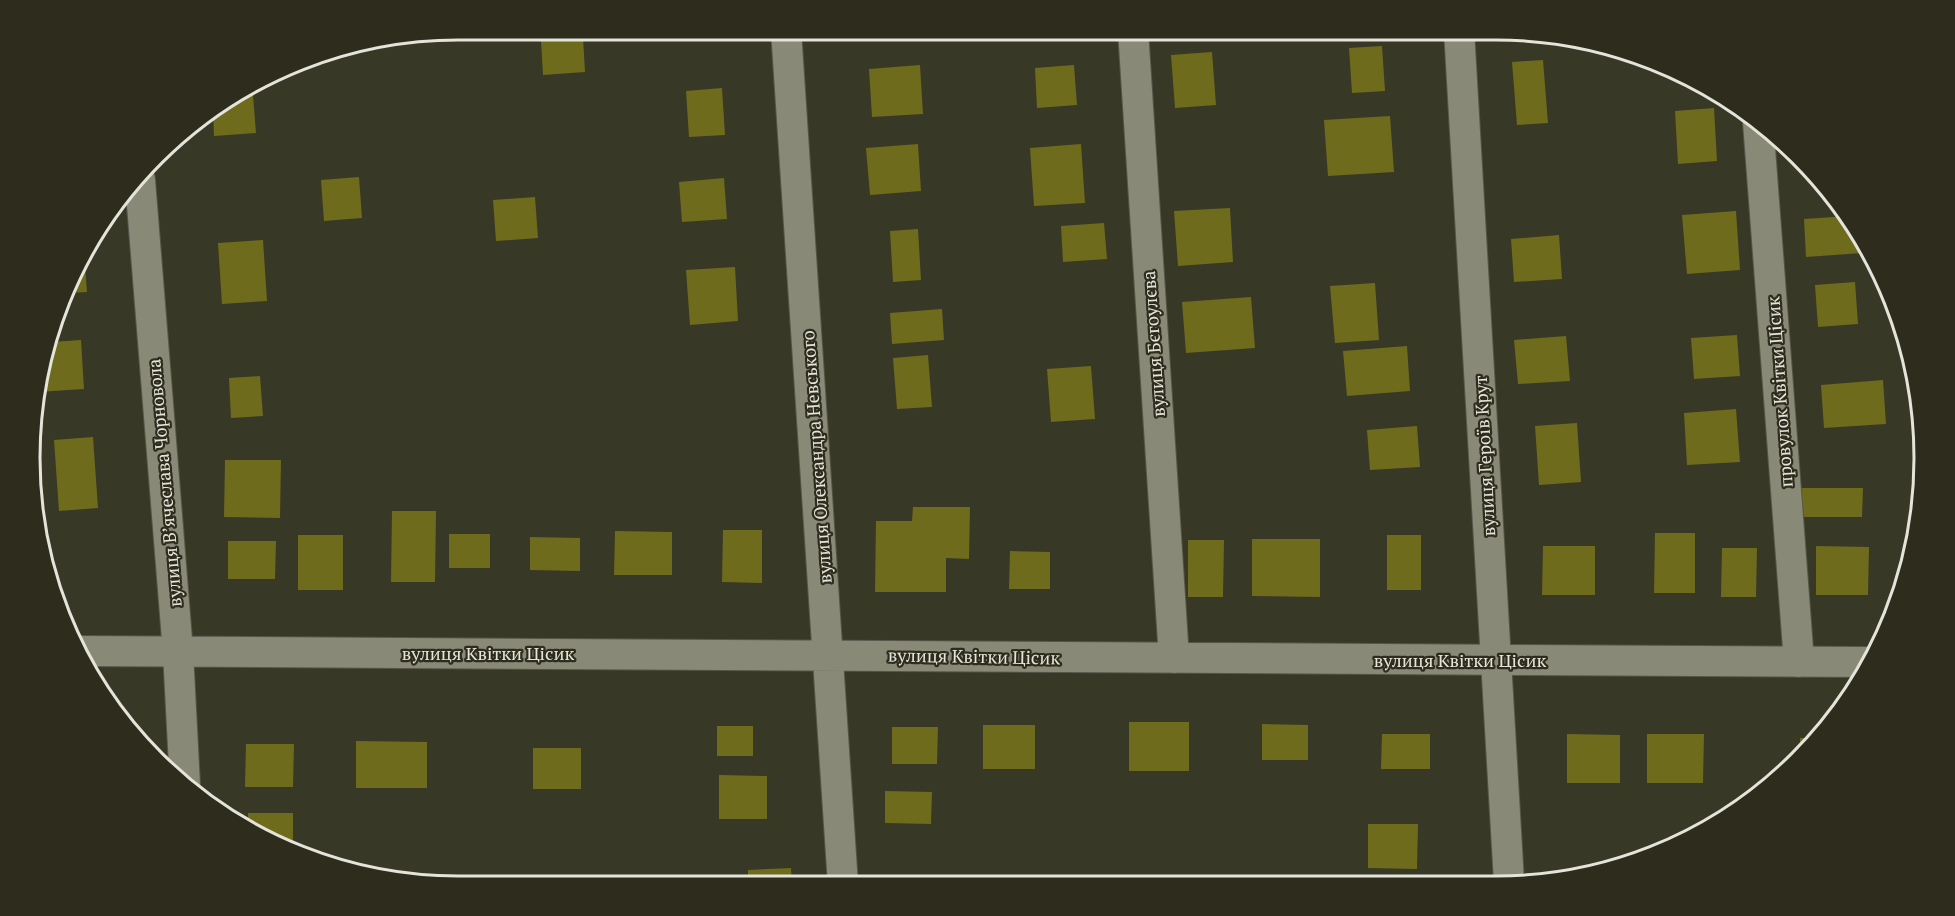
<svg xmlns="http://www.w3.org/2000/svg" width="1955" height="916" font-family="'PT Serif',serif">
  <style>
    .building { fill: #6e6b1c }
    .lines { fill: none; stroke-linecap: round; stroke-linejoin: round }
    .street-casing { stroke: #565648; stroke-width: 32 }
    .street { stroke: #898977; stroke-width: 30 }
    .labels { text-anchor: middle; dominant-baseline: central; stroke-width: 4.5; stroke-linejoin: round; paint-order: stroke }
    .street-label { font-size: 18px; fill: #e4e4da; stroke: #2e2d1d }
    .rim { fill: none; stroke: #e4e4da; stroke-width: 3 }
  </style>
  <rect width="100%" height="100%" fill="#383827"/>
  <path class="building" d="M672,30h15v2l-14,1z
    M583,37l2,35 -42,3 -2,-34z
    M1382,46l3,45 -33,2 -3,-45z
    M1212,52l4,53 -41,3 -4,-53z
    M1543,60l5,63 -31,2 -5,-63z
    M920,65l3,49 -51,3 -3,-48z
    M1074,65l3,40 -40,3 -2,-40z
    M252,83l4,50 -42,3 -1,-26z
    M722,88l3,47 -36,2 -3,-46z
    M1714,108l3,53 -39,3 -3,-53z
    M1390,116l4,56 -66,4 -4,-56z
    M918,144l3,47 -51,4 -4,-47z
    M1081,144l4,59 -51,3 -4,-58z
    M1804,161l6,7 5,7h-10z
    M359,177l3,41 -38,3 -3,-41z
    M724,178l3,41 -45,3 -3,-40z
    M535,197l3,41 -42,3 -3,-41z
    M1230,208l3,54 -55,4 -4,-55z
    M1736,211l4,59 -53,4 -5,-59z
    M1849,216l12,19 1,18 -56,4 -2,-38z
    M1104,223l3,36 -44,3 -2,-36z
    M918,229l3,51 -28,2 -3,-51z
    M1559,235l3,44 -48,3 -3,-43z
    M263,240l4,61 -45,3 -4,-61z
    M84,252l3,40 -18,1 5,-14z
    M735,267l3,54 -48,4 -4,-55z
    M1855,282l3,42 -40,3 -3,-42z
    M1375,283l4,57 -44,3 -5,-57z
    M1251,297l4,51 -69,5 -4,-51z
    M942,309l2,31 -52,4 -2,-31z
    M1737,335l3,41 -46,3 -3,-41z
    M1566,336l4,45 -52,3 -4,-44z
    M81,340l3,49 -46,3v-17l13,-33z
    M1407,346l3,45 -63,5 -4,-45z
    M928,355l4,52 -35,2 -4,-51z
    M1091,366l4,53 -44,3 -4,-53z
    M260,376l3,40 -32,2 -2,-40z
    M1883,380l3,44 -62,4 -3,-43z
    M1736,409l4,53 -53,3 -3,-52z
    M1577,423l4,59 -42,3 -4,-59z
    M1417,426l3,41 -50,3 -3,-40z
    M93,437l5,71 -39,3 -5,-71z
    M225,460h56l-1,58 -56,-1z
    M1799,488h64l-1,29h-63z
    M913,507h57l-1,52 -23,-1v34h-71l1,-71h36z
    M392,511h44l-1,71h-44z
    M723,530h39v53l-40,-1z
    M615,531l57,1v43h-58z
    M1655,533h40v60h-41z
    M449,534h41v34h-41z
    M298,535h45v55h-45z
    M1387,535h34v55h-34z
    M530,537l50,1v33l-50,-1z
    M1252,539h68v58l-68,-1z
    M1188,540h36l-1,57h-35z
    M228,541h48l-1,38h-47z
    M1543,546h52v49h-53z
    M1816,546l53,1 -1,48h-52z
    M1722,548h35l-1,49h-35z
    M1010,551l40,1v37h-41z
    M1129,722h60v49h-60z
    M1262,724l46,1v35h-46z
    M983,725h52v44h-52z
    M717,726h36v30h-36z
    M892,727h46l-1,37h-45z
    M1382,734h48v35h-49z
    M1567,734l53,1v48h-53z
    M1647,734h57l-1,49h-56z
    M1800,738h17l-17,17z
    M356,741l71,1v46h-71z
    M246,744h48l-1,43h-48z
    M533,748h48v41h-48z
    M719,775l48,1v43h-48z
    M885,791l47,1 -1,32 -46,-1z
    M248,813h45v33h-11l-34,-21z
    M1368,824h50l-1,45 -49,-1z
    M791,868l1,17h-44v-15z"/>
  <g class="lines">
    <defs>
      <path id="street" d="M786,30l57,855
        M1133,30l41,628
        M1459,30l50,852
        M1758,122l41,540
        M140,180l38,472 7,133
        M78,651l1791,11"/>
    </defs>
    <use href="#street" class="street-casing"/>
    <use href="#street" class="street"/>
  </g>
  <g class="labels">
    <g class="street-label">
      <text transform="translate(1153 344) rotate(-94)">вулиця Бєгоулєва</text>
      <text transform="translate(1779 392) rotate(-94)">провулок Квітки Цісик</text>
      <text transform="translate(1484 456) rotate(-93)">вулиця Героїв Крут</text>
      <text transform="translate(816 457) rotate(-94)">вулиця Олександра Невського</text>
      <text transform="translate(164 483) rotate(-95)">вулиця Вʼячеслава Чорновола</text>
      <text x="488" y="653">вулиця Квітки Цісик</text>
      <text transform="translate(974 656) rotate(1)">вулиця Квітки Цісик</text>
      <text x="1460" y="660">вулиця Квітки Цісик</text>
    </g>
  </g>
  <path d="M0 0H1955V916H0ZM458 40H1496A418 418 0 0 1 1914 458V458A418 418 0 0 1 1496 876H458A418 418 0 0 1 40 458V458A418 418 0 0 1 458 40Z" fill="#2e2d1d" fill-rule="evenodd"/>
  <path class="rim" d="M458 40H1496A418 418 0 0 1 1914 458V458A418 418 0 0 1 1496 876H458A418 418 0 0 1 40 458V458A418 418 0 0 1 458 40Z"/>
</svg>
